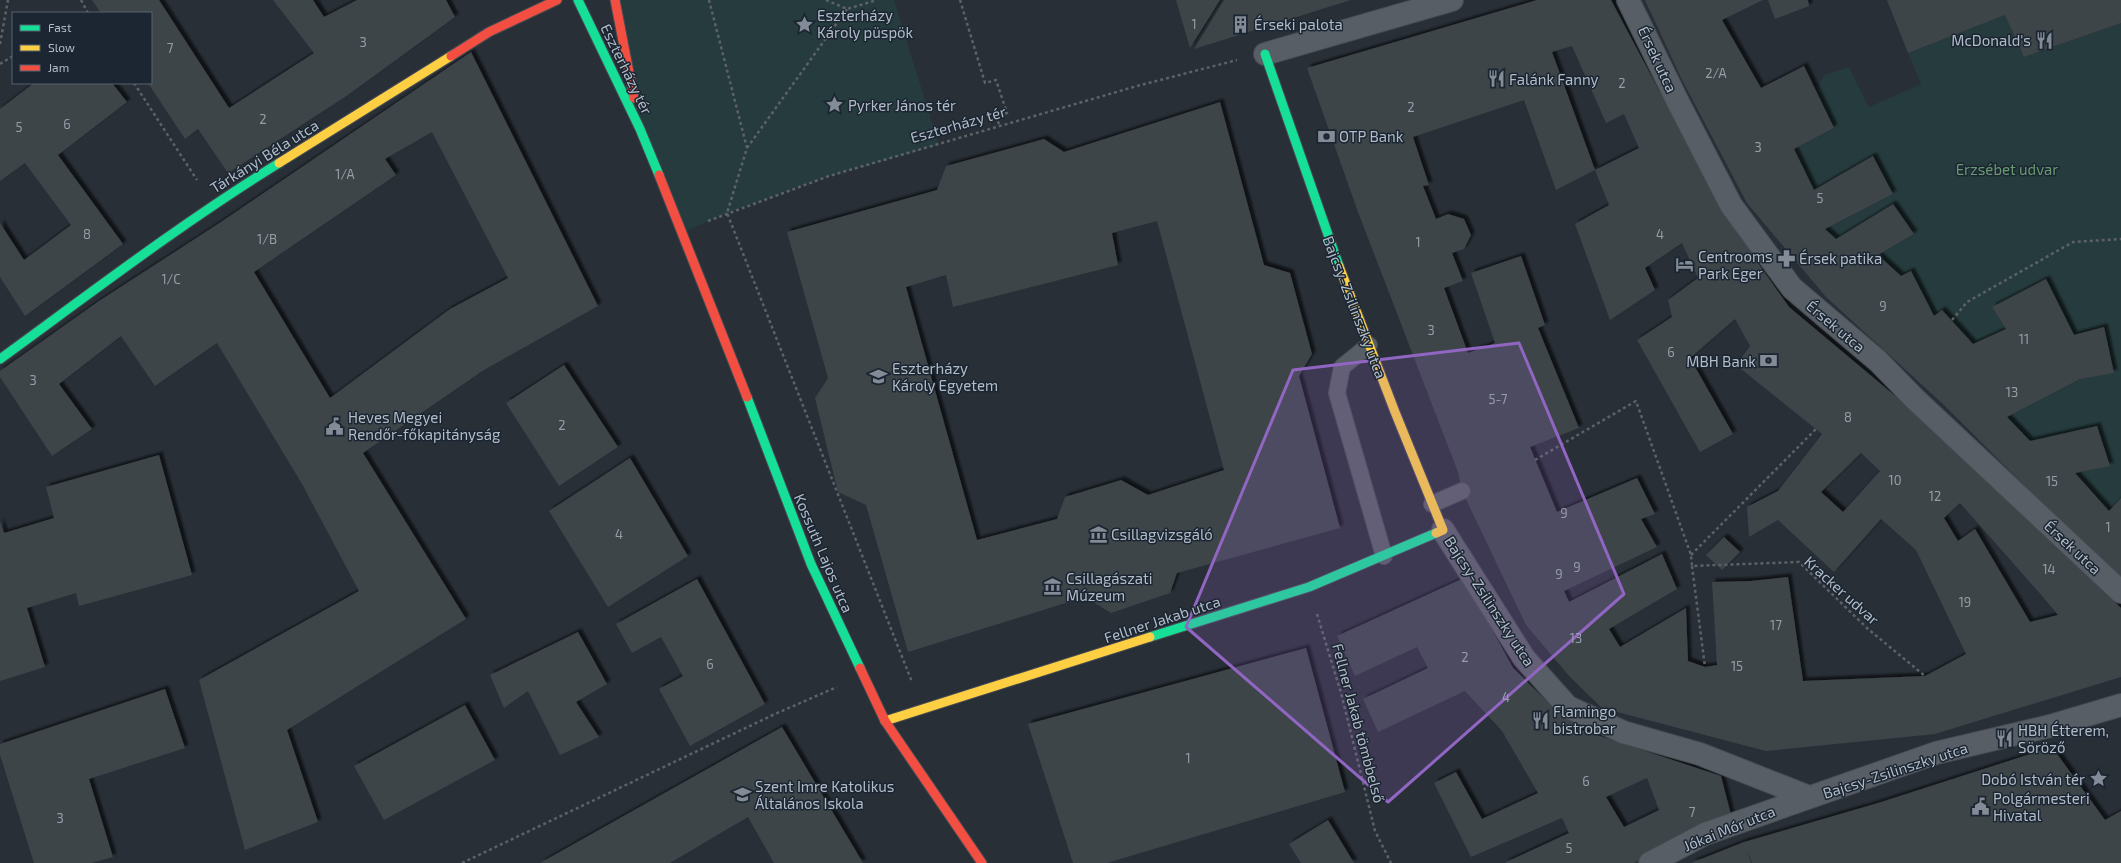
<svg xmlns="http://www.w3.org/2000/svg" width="2121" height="863" font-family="'Exo 2',sans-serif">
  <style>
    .green { fill: #253b3d }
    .building { fill: #3e444a; fill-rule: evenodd; filter: url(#shadow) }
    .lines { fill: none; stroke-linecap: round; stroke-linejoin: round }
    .lane-casing { stroke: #464b52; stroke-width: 18 }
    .street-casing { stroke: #464b52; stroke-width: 24 }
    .fast-casing { stroke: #464b52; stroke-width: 11 }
    .slow-casing { stroke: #464b52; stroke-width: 11 }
    .jam-casing { stroke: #464b52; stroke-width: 11 }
    .path { stroke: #5c6268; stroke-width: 2.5; stroke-dasharray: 3 3; stroke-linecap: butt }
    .lane { stroke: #585e65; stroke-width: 16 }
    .street { stroke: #585e65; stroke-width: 22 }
    .fast { stroke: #16e098; stroke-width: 9 }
    .slow { stroke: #ffcf43; stroke-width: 9 }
    .jam { stroke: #f24e42; stroke-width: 9 }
    .marked { fill: #9166c3; fill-opacity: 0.2; stroke: #9166c3; stroke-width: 3; stroke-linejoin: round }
    .labels { text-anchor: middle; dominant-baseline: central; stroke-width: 3; stroke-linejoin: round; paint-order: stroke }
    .number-label { font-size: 13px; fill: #959ea9 }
    .poi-label { font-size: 15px; fill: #b2bcc9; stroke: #1b2632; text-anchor: start }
    .street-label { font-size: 15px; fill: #b2bcc9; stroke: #1b2632 }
    .park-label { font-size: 15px; fill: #689b71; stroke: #1b2632 }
  </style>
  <defs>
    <filter id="shadow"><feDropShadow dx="3.5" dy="-3.5" stdDeviation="1" flood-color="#0009"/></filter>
  </defs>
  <rect width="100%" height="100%" fill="#282f37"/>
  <path class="green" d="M615,0h279l45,145 -110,31 -102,37 -45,20 -42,-104z
    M2005,15l19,42 97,-34v475l-12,13 -34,-38 -45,-32 -23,-24 73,-38 34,-7 -40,-37 -28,-56 -54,28 14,22 -33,15 -31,-34 -8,6 -23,-44 -10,4 -23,-21 36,-21 -21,-30 -57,35 -11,-10 68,-35 -19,-38 -60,34 -20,-41 40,-21 -19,-35 9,-18 25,-8 20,40 52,-23 -13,-31z"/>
  <path class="building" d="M92,0h67l70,108 85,-55 -41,-53h40l11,17 33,-17h89l9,17 -107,78 -120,78 -30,-44 -13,10 -37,-56h3v-70h-50z
    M1176,0h44l-30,48z
    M1224,0h127l-157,49z
    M1537,0h74l87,164 60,99 31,44 117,98 215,203v69l-186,57 -169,17 -164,-43 -32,-31 -44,-52 -64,-134 -4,-19 -100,-260 -51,-144zM1572,46l34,77 18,-9 15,34 -44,22 14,35 -34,19 35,96 45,-30 -10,-22 37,-25 16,35 -30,22 4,17 -35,23 63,112 33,-18 -43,-76 45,-39 15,27 -14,19 86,69 -44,57 -31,16 2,30 29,-17 56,52 47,-53 35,31 50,104 -41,22 -122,5 -15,-104 -37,4 -39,1 5,83 -12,2 -17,-6 -2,-53 -66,39 -11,-18 68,-40 -15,-35 -93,48 -5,-11 93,-44 -16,-28 14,-5 -18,-36 -80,34 -27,-65 49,-19 -41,-100 7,-3 -24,-69 -50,17 24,70 -27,10 -24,-65 19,-7 -11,-28 12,-4 7,-14 -7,-16 -16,-5 -12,5 -13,-33 6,-1 -16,-48 111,-37 32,90 39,-20 -43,-118zM1861,453l19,18 -37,41 -22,-20zM1960,503l83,94 15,18 -28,7 -55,-93 -17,12 -14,-23z
    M1645,0h118l-41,20 39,68 43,-22 30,62 -40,21 20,41 59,-34 20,38 -68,35 11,10 57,-35 21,30 -36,21 23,21 10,-5 23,45 8,-6 31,34 33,-15 -14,-22 54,-28 28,56 30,-8 10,46 -34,6 -73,38 23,24 67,-15 13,40 -35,7 34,38 12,-13v81l-39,-36 -138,-138 -118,-108 -79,-94 -65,-123z
    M1768,0h40l1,6 -34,13z
    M1887,0h234v23l-97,34 -19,-42 -97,38z
    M471,52l127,254 -114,64 -121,83 103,166 -179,111 31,92 -73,28 -46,-170 160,-89 -57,-107 -85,-141 -62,43 -34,-50 -62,48 33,45 -40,27 -52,-79v-6l99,-70 122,-79zM432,132l76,146 -58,31 -120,89 -76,-126 142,-97 -11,-16z
    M34,83h78l15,19 -69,53 65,89 -98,72 -25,-39v-54l24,37 47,-35 -46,-62 -25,18v-72z
    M1220,102l44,163 26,8 22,81 -13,22 41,152 -163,45 -7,20 -59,20 -26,-16 -177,55 -42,-147 -28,-13 -23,-94 13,-20 -41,-146 150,-42 9,-24 98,-27 20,13zM1157,221l67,249 -76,25 -27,-15 -56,17 -8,22 -80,21 -71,-253 40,-12 7,32 165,-42 -6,-32z
    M564,365l54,82 -59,39 -53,-83z
    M159,455l33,120 -113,31 -3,-13 -49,15 18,59 -45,14v-160l4,12 50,-15 -8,-31z
    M630,458l58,98 -80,51 -59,-96z
    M1724,537l16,15 -18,18 -16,-15z
    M1464,578l49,90 35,34 34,28 139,46 10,39 -32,11 -65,37h-130l65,-30 -7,-15 -91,39 -37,-74 22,-11 26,47 56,-26 -36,-62 -37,-40 -87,41 -15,-33 65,-31 -11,-21 -62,29 -18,-40zM1647,778l12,32 -35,17 -18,-30z
    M697,579l68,125 -75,42 -31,-57 24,-13 -22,-39 -29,16 -16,-29z
    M578,632l29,52 -31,18 23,35 -39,18 -32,-64 -24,17 -14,-33z
    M1306,648l39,144 -238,71h-34l-45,-139z
    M165,689l20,59 -96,31 24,78 -22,6h-57l-34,-108v-11z
    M465,705l30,55 -111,60 -30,-54z
    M782,727l81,136h-89l-26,-46 -78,46h-130z
    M2052,747l53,73 16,-9v52h-369l-5,-13 4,13h-60l53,-21 134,-39z
    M1328,820l26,43h-53l-12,-19z"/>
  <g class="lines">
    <defs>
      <path id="lane" d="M1369,345l-27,22 -5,26 47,163
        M1432,504l30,-13"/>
      <path id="street" d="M1628,0l50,102 53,103 61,83 86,73 37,38 206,193
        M1265,54l187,-54
        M1443,530l81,128 44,49 55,25 77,22 109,43
        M1650,863l55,-29 231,-81 114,-27 71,-21"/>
      <path id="fast" d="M578,0l62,129 19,46
        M1265,54l74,212
        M0,359c92,-67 182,-136 279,-196
        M747,397l64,167 49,104
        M1150,637l159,-50 127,-54"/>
      <path id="slow" d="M279,163l172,-107
        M1339,266l56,146 48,118 -7,3
        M885,721l265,-84"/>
      <path id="jam" d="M615,0l19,98
        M451,56l38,-24 68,-32
        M659,175l88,222
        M860,668l25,53 97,142"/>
    </defs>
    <use href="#lane" class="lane-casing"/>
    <use href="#street" class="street-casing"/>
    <use href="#fast" class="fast-casing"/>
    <use href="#slow" class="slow-casing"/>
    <use href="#jam" class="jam-casing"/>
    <path class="path" d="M81,0l7,13
      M709,0l38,148 -20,65 185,469
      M826,0l21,9 30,-9
      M960,0l25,83 11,-3 11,33 -11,3 4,11
      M0,44l8,-44
      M0,64l13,-8
      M134,83l63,97
      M747,148l100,-139
      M708,221l121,-45 308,-90 100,-26
      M1952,320l15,-18 106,-60 48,-3
      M1535,460l101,-59 55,154 1,11 107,-4 69,67 57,47
      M1691,555l125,-126
      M1692,566l13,101
      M1317,614l24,79 34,138 16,32
      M462,863l313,-149 62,-27"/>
    <use href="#lane" class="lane"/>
    <use href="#street" class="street"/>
    <use href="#fast" class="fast"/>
    <use href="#slow" class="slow"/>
    <use href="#jam" class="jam"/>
  </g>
  <path class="marked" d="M1519,343l105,251 -236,208 -202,-175 107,-257z"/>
  <defs>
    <symbol id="sight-bare" viewBox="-9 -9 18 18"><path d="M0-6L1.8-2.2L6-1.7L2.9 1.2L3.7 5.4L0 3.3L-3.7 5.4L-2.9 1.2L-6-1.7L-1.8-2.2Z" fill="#828b96" stroke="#1b2632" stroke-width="2.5" paint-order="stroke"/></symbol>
    <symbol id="building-bare" viewBox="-9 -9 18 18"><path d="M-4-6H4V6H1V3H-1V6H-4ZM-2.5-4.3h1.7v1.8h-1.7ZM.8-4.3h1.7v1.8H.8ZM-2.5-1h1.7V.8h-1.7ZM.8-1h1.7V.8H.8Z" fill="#828b96" stroke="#1b2632" stroke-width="2.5" paint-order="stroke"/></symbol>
    <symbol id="restaurant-bare" viewBox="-9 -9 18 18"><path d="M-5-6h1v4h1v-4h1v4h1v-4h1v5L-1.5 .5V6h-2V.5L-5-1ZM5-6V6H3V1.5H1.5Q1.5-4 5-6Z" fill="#828b96" stroke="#1b2632" stroke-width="2.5" paint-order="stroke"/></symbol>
    <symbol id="bank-bare" viewBox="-9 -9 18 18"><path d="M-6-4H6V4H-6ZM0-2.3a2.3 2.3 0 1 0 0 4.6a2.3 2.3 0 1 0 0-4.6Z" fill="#828b96" stroke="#1b2632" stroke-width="2.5" paint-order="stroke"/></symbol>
    <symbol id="pharmacy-bare" viewBox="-9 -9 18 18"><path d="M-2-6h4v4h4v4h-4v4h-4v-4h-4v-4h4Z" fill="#828b96" stroke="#1b2632" stroke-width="2.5" paint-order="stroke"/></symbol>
    <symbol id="hotel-bare" viewBox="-9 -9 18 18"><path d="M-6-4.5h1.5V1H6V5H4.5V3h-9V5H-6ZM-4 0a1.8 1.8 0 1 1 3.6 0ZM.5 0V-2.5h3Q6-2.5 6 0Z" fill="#828b96" stroke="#1b2632" stroke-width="2.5" paint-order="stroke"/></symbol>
    <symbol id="university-bare" viewBox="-9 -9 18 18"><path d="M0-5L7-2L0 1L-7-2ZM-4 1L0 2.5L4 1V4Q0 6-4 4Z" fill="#828b96" stroke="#1b2632" stroke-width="2.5" paint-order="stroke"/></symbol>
    <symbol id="civic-bare" viewBox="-9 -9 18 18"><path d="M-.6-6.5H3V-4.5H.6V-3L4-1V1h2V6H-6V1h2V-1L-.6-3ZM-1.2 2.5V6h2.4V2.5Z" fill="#828b96" stroke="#1b2632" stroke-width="2.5" paint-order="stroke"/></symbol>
    <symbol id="museum-bare" viewBox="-9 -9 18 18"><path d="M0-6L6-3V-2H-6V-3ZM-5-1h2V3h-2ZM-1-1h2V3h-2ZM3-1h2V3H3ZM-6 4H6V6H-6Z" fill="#828b96" stroke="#1b2632" stroke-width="2.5" paint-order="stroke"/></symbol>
    <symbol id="school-bare" viewBox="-9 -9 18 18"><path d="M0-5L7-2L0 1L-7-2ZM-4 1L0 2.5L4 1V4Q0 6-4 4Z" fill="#828b96" stroke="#1b2632" stroke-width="2.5" paint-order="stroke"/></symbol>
  </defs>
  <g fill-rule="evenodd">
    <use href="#sight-bare" x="792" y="12" width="25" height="25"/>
    <use href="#building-bare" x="1228" y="12" width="25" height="25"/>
    <use href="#restaurant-bare" x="2032" y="28" width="25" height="25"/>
    <use href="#restaurant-bare" x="1484" y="66" width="25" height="25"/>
    <use href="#sight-bare" x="822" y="92" width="25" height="25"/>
    <use href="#bank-bare" x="1314" y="124" width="25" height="25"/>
    <use href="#pharmacy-bare" x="1774" y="246" width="25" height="25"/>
    <use href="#hotel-bare" x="1672" y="252" width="25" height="25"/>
    <use href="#bank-bare" x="1756" y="348" width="25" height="25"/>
    <use href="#university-bare" x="866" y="364" width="25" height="25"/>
    <use href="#civic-bare" x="322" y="414" width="25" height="25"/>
    <use href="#museum-bare" x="1086" y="522" width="25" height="25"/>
    <use href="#museum-bare" x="1040" y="574" width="25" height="25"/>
    <use href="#restaurant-bare" x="1528" y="708" width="25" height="25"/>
    <use href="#restaurant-bare" x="1992" y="726" width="25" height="25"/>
    <use href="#sight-bare" x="2086" y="766" width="25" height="25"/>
    <use href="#school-bare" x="730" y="782" width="25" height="25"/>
    <use href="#civic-bare" x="1968" y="794" width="25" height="25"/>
  </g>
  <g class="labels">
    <g class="number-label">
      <text x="1194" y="24">1</text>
      <text x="363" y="42">3</text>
      <text x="170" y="48">7</text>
      <text x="1716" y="73">2/A</text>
      <text x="1622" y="83">2</text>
      <text x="1411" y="107">2</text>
      <text x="263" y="119">2</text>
      <text x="67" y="124">6</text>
      <text x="19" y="127">5</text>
      <text x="1758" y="147">3</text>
      <text x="345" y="174">1/A</text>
      <text x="1820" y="198">5</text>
      <text x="87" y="234">8</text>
      <text x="1660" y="234">4</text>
      <text x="267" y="239">1/B</text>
      <text x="1418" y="242">1</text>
      <text x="171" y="279">1/C</text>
      <text x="1883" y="306">9</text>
      <text x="1431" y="330">3</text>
      <text x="2024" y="339">11</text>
      <text x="1671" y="352">6</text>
      <text x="33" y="380">3</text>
      <text x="2012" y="392">13</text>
      <text x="1498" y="399">5-7</text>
      <text x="1848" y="417">8</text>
      <text x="562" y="425">2</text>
      <text x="1895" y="480">10</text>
      <text x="2052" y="481">15</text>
      <text x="1935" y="496">12</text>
      <text x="1564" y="513">9</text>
      <text x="2108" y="527">1</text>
      <text x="619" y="534">4</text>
      <text x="1577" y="567">9</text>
      <text x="2049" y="569">14</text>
      <text x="1559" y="574">9</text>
      <text x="1965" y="602">19</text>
      <text x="1776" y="625">17</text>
      <text x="1576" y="638">13</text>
      <text x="1465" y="657">2</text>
      <text x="710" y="664">6</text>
      <text x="1737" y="666">15</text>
      <text x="1506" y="697">4</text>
      <text x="1188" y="758">1</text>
      <text x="1586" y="781">6</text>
      <text x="1692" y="812">7</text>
      <text x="60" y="818">3</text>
      <text x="1569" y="848">5</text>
    </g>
    <g class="poi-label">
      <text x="817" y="15">Eszterházy<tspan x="817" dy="17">Károly püspök</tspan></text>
      <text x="1254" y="24">Érseki palota</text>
      <text x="2031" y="40" text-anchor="end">McDonald's</text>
      <text x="1509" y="79">Falánk Fanny</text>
      <text x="848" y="105">Pyrker János tér</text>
      <text x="1339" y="136">OTP Bank</text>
      <text x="1698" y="256">Centrooms<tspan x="1698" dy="17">Park Eger</tspan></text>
      <text x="1799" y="258">Érsek patika</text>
      <text x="1756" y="361" text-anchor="end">MBH Bank</text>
      <text x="892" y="368">Eszterházy<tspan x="892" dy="17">Károly Egyetem</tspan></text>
      <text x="348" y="417">Heves Megyei<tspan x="348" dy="17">Rendőr-főkapitányság</tspan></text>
      <text x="1111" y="534">Csillagvizsgáló</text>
      <text x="1066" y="578">Csillagászati<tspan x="1066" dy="17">Múzeum</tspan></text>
      <text x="1553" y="711">Flamingo<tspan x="1553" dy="17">bistrobar</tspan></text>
      <text x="2018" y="730">HBH Étterem,<tspan x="2018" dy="17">Söröző</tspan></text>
      <text x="2085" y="779" text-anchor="end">Dobó István tér</text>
      <text x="755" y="786">Szent Imre Katolikus<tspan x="755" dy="17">Általános Iskola</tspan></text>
      <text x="1993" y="798">Polgármesteri<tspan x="1993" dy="17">Hivatal</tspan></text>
    </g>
    <g class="street-label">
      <text transform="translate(1658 59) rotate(65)">Érsek utca</text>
      <text transform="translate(627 69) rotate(64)">Eszterházy tér</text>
      <text transform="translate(958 124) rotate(-16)">Eszterházy tér</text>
      <text transform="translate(264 156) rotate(-32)">Tárkányi Béla utca</text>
      <text transform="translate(1355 307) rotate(69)">Bajcsy-Zsilinszky utca</text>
      <text transform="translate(1836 326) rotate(40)">Érsek utca</text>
      <text transform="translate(2073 547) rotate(43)">Érsek utca</text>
      <text transform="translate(824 553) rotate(67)">Kossuth Lajos utca</text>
      <text transform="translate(1842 590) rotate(42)">Kracker udvar</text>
      <text transform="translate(1490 601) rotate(57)">Bajcsy-Zsilinszky utca</text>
      <text transform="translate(1162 619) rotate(-18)">Fellner Jakab utca</text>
      <text transform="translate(1359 723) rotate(75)">Fellner Jakab tömbbelső</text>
      <text transform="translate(1895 770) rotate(-18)">Bajcsy-Zsilinszky utca</text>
      <text transform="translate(1729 828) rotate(-22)">Jókai Mór utca</text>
    </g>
    <g class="park-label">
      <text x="2007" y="169">Erzsébet udvar</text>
    </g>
  </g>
  <rect x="12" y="12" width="140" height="72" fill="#1b2632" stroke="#57626e"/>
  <rect x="20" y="25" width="20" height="6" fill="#16e098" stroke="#57626e"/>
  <text x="48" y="32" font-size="12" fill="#b2bcc9">Fast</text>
  <rect x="20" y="45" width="20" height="6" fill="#ffcf43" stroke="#57626e"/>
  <text x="48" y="52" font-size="12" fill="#b2bcc9">Slow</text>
  <rect x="20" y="65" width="20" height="6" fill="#f24e42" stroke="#57626e"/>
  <text x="48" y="72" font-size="12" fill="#b2bcc9">Jam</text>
</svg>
